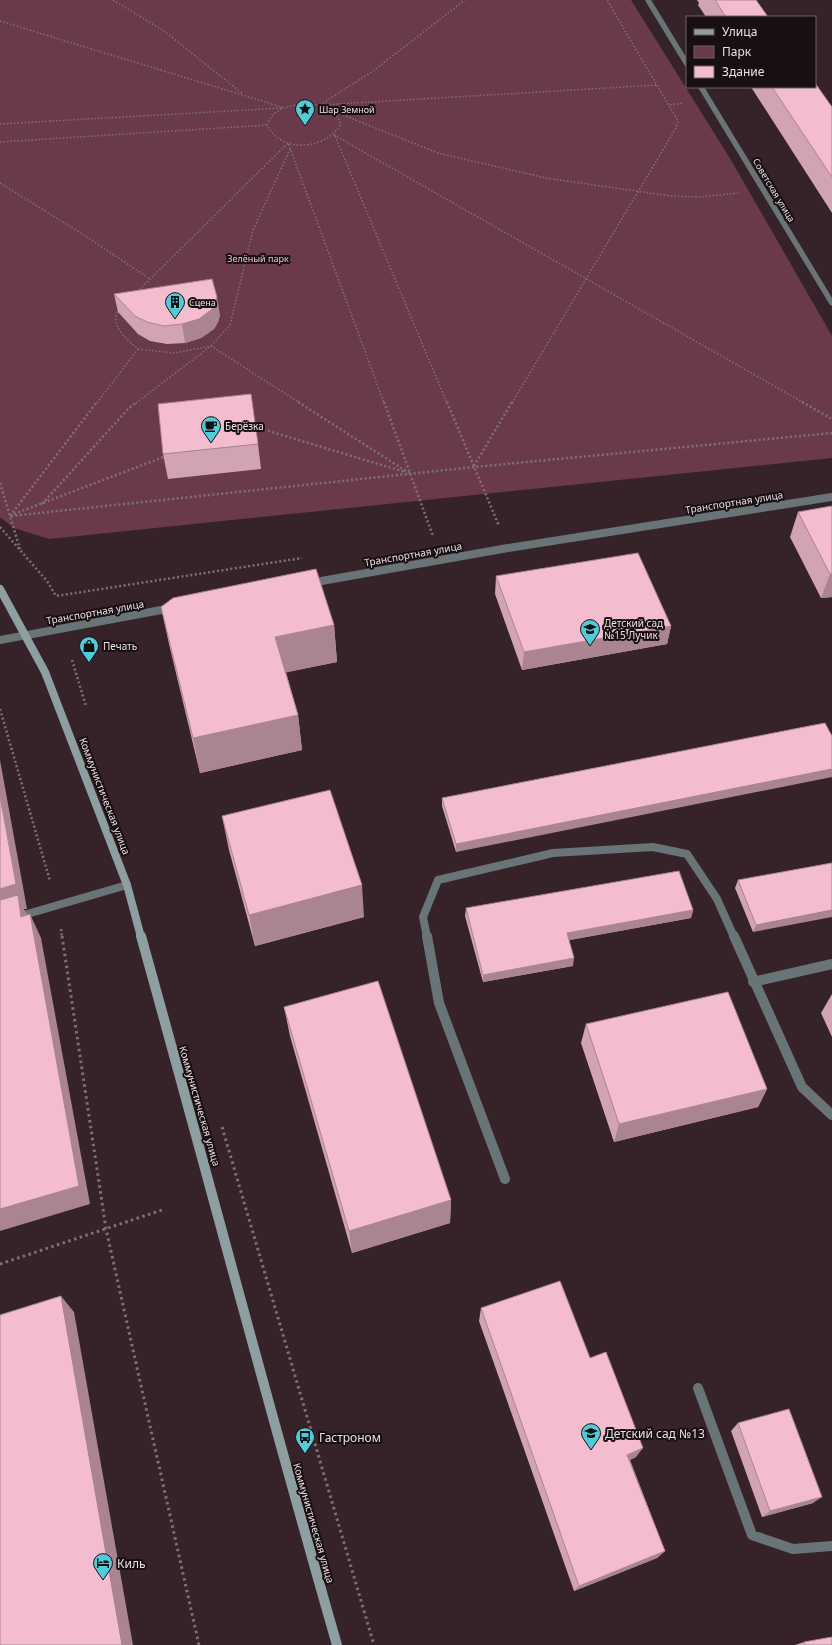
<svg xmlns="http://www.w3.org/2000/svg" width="832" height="1645" font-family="'Noto Sans',sans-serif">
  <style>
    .green { fill: #6a3a4c }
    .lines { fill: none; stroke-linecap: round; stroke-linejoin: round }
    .path-far2 { stroke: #807076; stroke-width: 1.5; stroke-dasharray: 1.5 2; stroke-linecap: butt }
    .path-far1 { stroke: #807076; stroke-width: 2.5; stroke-dasharray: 2 2.5; stroke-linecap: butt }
    .path { stroke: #807076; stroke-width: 3; stroke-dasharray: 2.5 3.5; stroke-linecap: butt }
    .service-far1 { stroke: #697476; stroke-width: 8 }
    .service { stroke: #697476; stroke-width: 10 }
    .tertiary-far1 { stroke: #697476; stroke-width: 5.5 }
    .tertiary { stroke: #697476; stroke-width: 8 }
    .secondary-far1 { stroke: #8d9fa1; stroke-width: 8 }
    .secondary { stroke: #8d9fa1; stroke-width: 10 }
    .wall { fill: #d2a3b2 }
    .shaded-wall { fill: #ab8491 }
    .building { fill: #f4bdcf; stroke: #ab8491 }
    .labels { text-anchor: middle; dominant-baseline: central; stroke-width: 4; stroke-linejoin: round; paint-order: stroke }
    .far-poi-label { font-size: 9px; fill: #ecdfe3; stroke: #180f12; text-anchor: start }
    .far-street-label { font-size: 9px; fill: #ecdfe3; stroke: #180f12 }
    .far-park-label { font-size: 9px; fill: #f3c3d3; stroke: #180f12 }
    .poi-label { font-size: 10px; fill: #ecdfe3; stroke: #180f12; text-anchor: start }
    .street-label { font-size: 10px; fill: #ecdfe3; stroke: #180f12 }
    .near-poi-label { font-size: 12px; fill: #ecdfe3; stroke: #180f12; text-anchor: start }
  </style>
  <rect width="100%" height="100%" fill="#36232a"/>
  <path class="green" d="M0,0h631l100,160 101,176v122l-783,81 -35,-11 -14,-11z"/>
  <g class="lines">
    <path class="path-far2" d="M113,0l51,31 79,63
      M0,21l285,87
      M308,104c15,2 27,5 33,20 -15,26 -60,30 -74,1 7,-18 24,-20 41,-21z
      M319,105l339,-20
      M320,105l53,-34 92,-71
      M670,105l14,-2
      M333,111l105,42 108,25 124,18 29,1 39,-4
      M0,124l282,-16
      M334,135l470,268
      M335,136l112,267
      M0,142l267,-17
      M0,183l87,54 63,42
      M137,292l151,-149 96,260
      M138,349l37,4 36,-7 89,57
      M97,403l41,-54c-12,-10 -29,-24 -19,-40
      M136,403l75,-57 19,-21 23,-95 37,-81
      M512,403l164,-275 2,-7 -71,-121"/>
    <path class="path-far1" d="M298,402l111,71
      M384,402l49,134
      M447,402l52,124
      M802,402l30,17
      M255,427l150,45
      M474,466l38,-64
      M0,483l20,66
      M42,504l87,-96 8,-6
      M14,514l152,-58
      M10,516l87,-114
      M11,516l463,-49 358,-34
      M0,527l47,54 9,15 246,-38
      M72,660l14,46
      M0,709l50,172
      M61,929l1,8"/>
    <path class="path" d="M62,936l44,293 93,416
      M222,1127l152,518
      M0,1264l162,-54"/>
    <path class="service-far1" d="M0,922l127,-37
      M427,937l-4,-20 15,-37 115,-27 100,-6 34,7 30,45 17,38"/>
    <path class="service" d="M427,936l12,67 66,176
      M734,936l68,151 30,28
      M753,982l79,-18
      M698,1388l54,147 41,14 39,-3"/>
    <path class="tertiary-far1" d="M648,0l39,64
      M701,87l131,216"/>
    <path class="tertiary" d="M310,583l198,-35 324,-51
      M0,640l172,-32"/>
    <path class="secondary-far1" d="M0,589l45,83 82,213 14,52"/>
    <path class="secondary" d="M141,936c66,236 128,474 196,709"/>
  </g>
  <path class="wall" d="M697,0h59l12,17h-62l-8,-12 1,-2z
    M751,87h64l17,20v106z
    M114,294l106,21 -2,7 -4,7 -13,9 -16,5 -18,1 -17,-3 -12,-7 -20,-22z
    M258,444l3,25 -93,10 -5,-25z
    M832,506v91l-11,1 -31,-61 8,-25z
    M496,576l175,50 -4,18 -145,26 -27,-76z
    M161,607l173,18 3,37 -51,10 12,43 4,35 -102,23 -31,-129z
    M825,723l-369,129 -14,-46v-8z
    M222,816l142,101 -109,29 -26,-96z
    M832,863l-79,69 -18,-44 3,-8z
    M466,908l227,2 -2,8 -122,22 4,26 -90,16 -18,-66z
    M832,994v43l-11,-24z
    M284,1007l167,193 -1,23 -98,30 -62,-217z
    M586,1024l181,65 -9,18 -144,35 -33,-99z
    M481,1308l109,50 46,99 -6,3 35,91 -8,7 -83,33 -95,-270z
    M738,1423l75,80 -51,14 -31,-86z
    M804,1642l28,3h-37z"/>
  <path class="shaded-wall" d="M217,297l3,18 -2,7 -4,7 -13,9 -16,5 -3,-19z
    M832,573v24l-11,1 9,-24z
    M334,625l3,37 -58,12 -4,-37z
    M671,626l-4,18 -145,26 2,-18z
    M298,715l4,35 -102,23 -7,-35z
    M0,760l27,149h-3l5,10 -29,-2z
    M832,769v8l-376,75v-8z
    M362,885l2,32 -109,29 -6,-31z
    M693,910l-2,8 -126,23 2,-8z
    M832,910v7l-79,15 3,-7z
    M30,914l11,24 49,266 -90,27v-22z
    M574,958l-1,8 -90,16v-7z
    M767,1089l-9,18 -144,35 5,-18z
    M451,1200l-1,23 -98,30 -3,-22z
    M61,1296l13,16 59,333h-11z
    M643,1448l-7,9 -15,7 6,-9z
    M822,1497l-9,6 -51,14 8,-6z
    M665,1551l-8,7 -83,33 5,-5z"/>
  <path class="building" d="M715,0h41l12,17h-42z
    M815,83l17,24v70l-60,-90h43z
    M212,279l5,18 -2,7 -4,6 -12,9 -17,5 -18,2 -17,-4 -12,-6 -21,-22z
    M251,394l7,50 -95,10 -5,-50z
    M832,506v67l-2,1 -32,-62z
    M638,553l33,73 -147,26 -28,-76z
    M316,569l18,56 -59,12 23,78 -105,23 -32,-131 12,-9z
    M825,723l7,13v33l-376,75 -14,-46z
    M330,790l32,95 -113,30 -27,-99z
    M0,796l16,88 -16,5z
    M832,863v47l-76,15 -18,-45z
    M679,871l14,39 -126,23 7,25 -91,17 -17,-67z
    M18,895l3,22 9,-3 49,272 -79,23v-309z
    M378,981l73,219 -102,31 -65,-224z
    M728,992l39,97 -148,35 -33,-100z
    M560,1281l30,77 16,-6 37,96 -16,7 38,96 -86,35 -98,-278z
    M61,1296l61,349h-122v-330z
    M789,1409l33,88 -52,14 -32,-88z
    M832,1637v8h-27l-1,-3z"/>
  <defs>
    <symbol id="sight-pin" viewBox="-11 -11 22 30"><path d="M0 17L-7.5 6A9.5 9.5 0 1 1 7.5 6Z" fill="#52cbd9" stroke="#180f12"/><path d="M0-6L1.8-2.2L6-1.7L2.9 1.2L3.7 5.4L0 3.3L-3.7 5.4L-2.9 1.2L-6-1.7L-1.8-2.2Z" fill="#111"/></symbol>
    <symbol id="building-pin" viewBox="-11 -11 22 30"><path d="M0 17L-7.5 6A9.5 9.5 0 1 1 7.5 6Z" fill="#52cbd9" stroke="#180f12"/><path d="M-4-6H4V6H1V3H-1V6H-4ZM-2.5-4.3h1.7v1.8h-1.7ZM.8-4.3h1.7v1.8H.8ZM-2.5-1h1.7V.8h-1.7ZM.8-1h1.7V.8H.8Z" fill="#111"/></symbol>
    <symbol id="cafe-pin" viewBox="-11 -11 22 30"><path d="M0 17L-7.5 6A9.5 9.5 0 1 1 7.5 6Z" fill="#52cbd9" stroke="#180f12"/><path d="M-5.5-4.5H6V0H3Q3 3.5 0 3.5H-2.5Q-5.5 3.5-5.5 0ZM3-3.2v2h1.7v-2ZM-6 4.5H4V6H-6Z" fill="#111"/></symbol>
    <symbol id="school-pin" viewBox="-11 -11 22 30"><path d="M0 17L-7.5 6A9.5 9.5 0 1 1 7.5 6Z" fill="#52cbd9" stroke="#180f12"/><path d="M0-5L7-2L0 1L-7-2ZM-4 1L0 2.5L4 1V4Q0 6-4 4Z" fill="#111"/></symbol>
    <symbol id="shop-pin" viewBox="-11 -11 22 30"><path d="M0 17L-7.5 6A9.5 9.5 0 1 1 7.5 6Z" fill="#52cbd9" stroke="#180f12"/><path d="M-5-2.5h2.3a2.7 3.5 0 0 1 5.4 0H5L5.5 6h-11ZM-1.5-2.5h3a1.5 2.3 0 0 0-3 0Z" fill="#111"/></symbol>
    <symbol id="bus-pin" viewBox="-11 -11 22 30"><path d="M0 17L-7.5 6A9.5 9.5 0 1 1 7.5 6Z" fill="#52cbd9" stroke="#180f12"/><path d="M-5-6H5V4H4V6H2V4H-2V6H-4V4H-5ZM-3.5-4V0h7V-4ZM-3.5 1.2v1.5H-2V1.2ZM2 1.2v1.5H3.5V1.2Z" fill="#111"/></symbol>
    <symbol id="hotel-pin" viewBox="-11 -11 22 30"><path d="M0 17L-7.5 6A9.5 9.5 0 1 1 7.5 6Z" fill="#52cbd9" stroke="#180f12"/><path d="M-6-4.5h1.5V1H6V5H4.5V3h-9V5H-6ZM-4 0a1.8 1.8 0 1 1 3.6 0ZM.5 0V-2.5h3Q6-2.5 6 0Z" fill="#111"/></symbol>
  </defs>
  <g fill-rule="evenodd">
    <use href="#sight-pin" x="294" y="98" width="22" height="30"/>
    <use href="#building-pin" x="164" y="291" width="22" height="30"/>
    <use href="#cafe-pin" x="200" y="415" width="22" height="30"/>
    <use href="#school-pin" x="579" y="618" width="22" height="30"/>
    <use href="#shop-pin" x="78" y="635" width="22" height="30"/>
    <use href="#school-pin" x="580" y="1422" width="22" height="30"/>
    <use href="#bus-pin" x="294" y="1426" width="22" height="30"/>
    <use href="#hotel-pin" x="92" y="1552" width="22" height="30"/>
  </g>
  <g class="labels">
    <g class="far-poi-label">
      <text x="319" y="109">Шар Земной</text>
      <text x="189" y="302">Сцена</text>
    </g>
    <g class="far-street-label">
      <text transform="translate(774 190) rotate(59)">Советская улица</text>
    </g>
    <g class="far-park-label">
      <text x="258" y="258">Зелёный парк</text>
    </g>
    <g class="poi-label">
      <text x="225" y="426">Берёзка</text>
      <text x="604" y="623">Детский сад<tspan x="604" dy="12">№15 Лучик</tspan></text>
      <text x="103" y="646">Печать</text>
    </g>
    <g class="street-label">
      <text transform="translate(734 502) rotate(-9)">Транспортная улица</text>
      <text transform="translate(413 554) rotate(-10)">Транспортная улица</text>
      <text transform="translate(95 612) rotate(-10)">Транспортная улица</text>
      <text transform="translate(105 796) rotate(69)">Коммунистическая улица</text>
      <text transform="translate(200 1106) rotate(74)">Коммунистическая улица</text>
      <text transform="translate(314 1523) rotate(74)">Коммунистическая улица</text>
    </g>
    <g class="near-poi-label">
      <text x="605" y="1433">Детский сад №13</text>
      <text x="319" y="1437">Гастроном</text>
      <text x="117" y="1563">Киль</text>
    </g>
  </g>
  <rect x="686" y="16" width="130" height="72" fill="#180f12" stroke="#6d6266"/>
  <rect x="694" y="29" width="20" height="6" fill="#8d9fa1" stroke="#6d6266"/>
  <text x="722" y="36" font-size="12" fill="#ecdfe3">Улица</text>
  <rect x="694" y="46" width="20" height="12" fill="#6a3a4c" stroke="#6d6266"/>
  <text x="722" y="56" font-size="12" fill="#ecdfe3">Парк</text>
  <rect x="694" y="66" width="20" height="12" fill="#f4bdcf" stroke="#6d6266"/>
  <text x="722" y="76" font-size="12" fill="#ecdfe3">Здание</text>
</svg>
